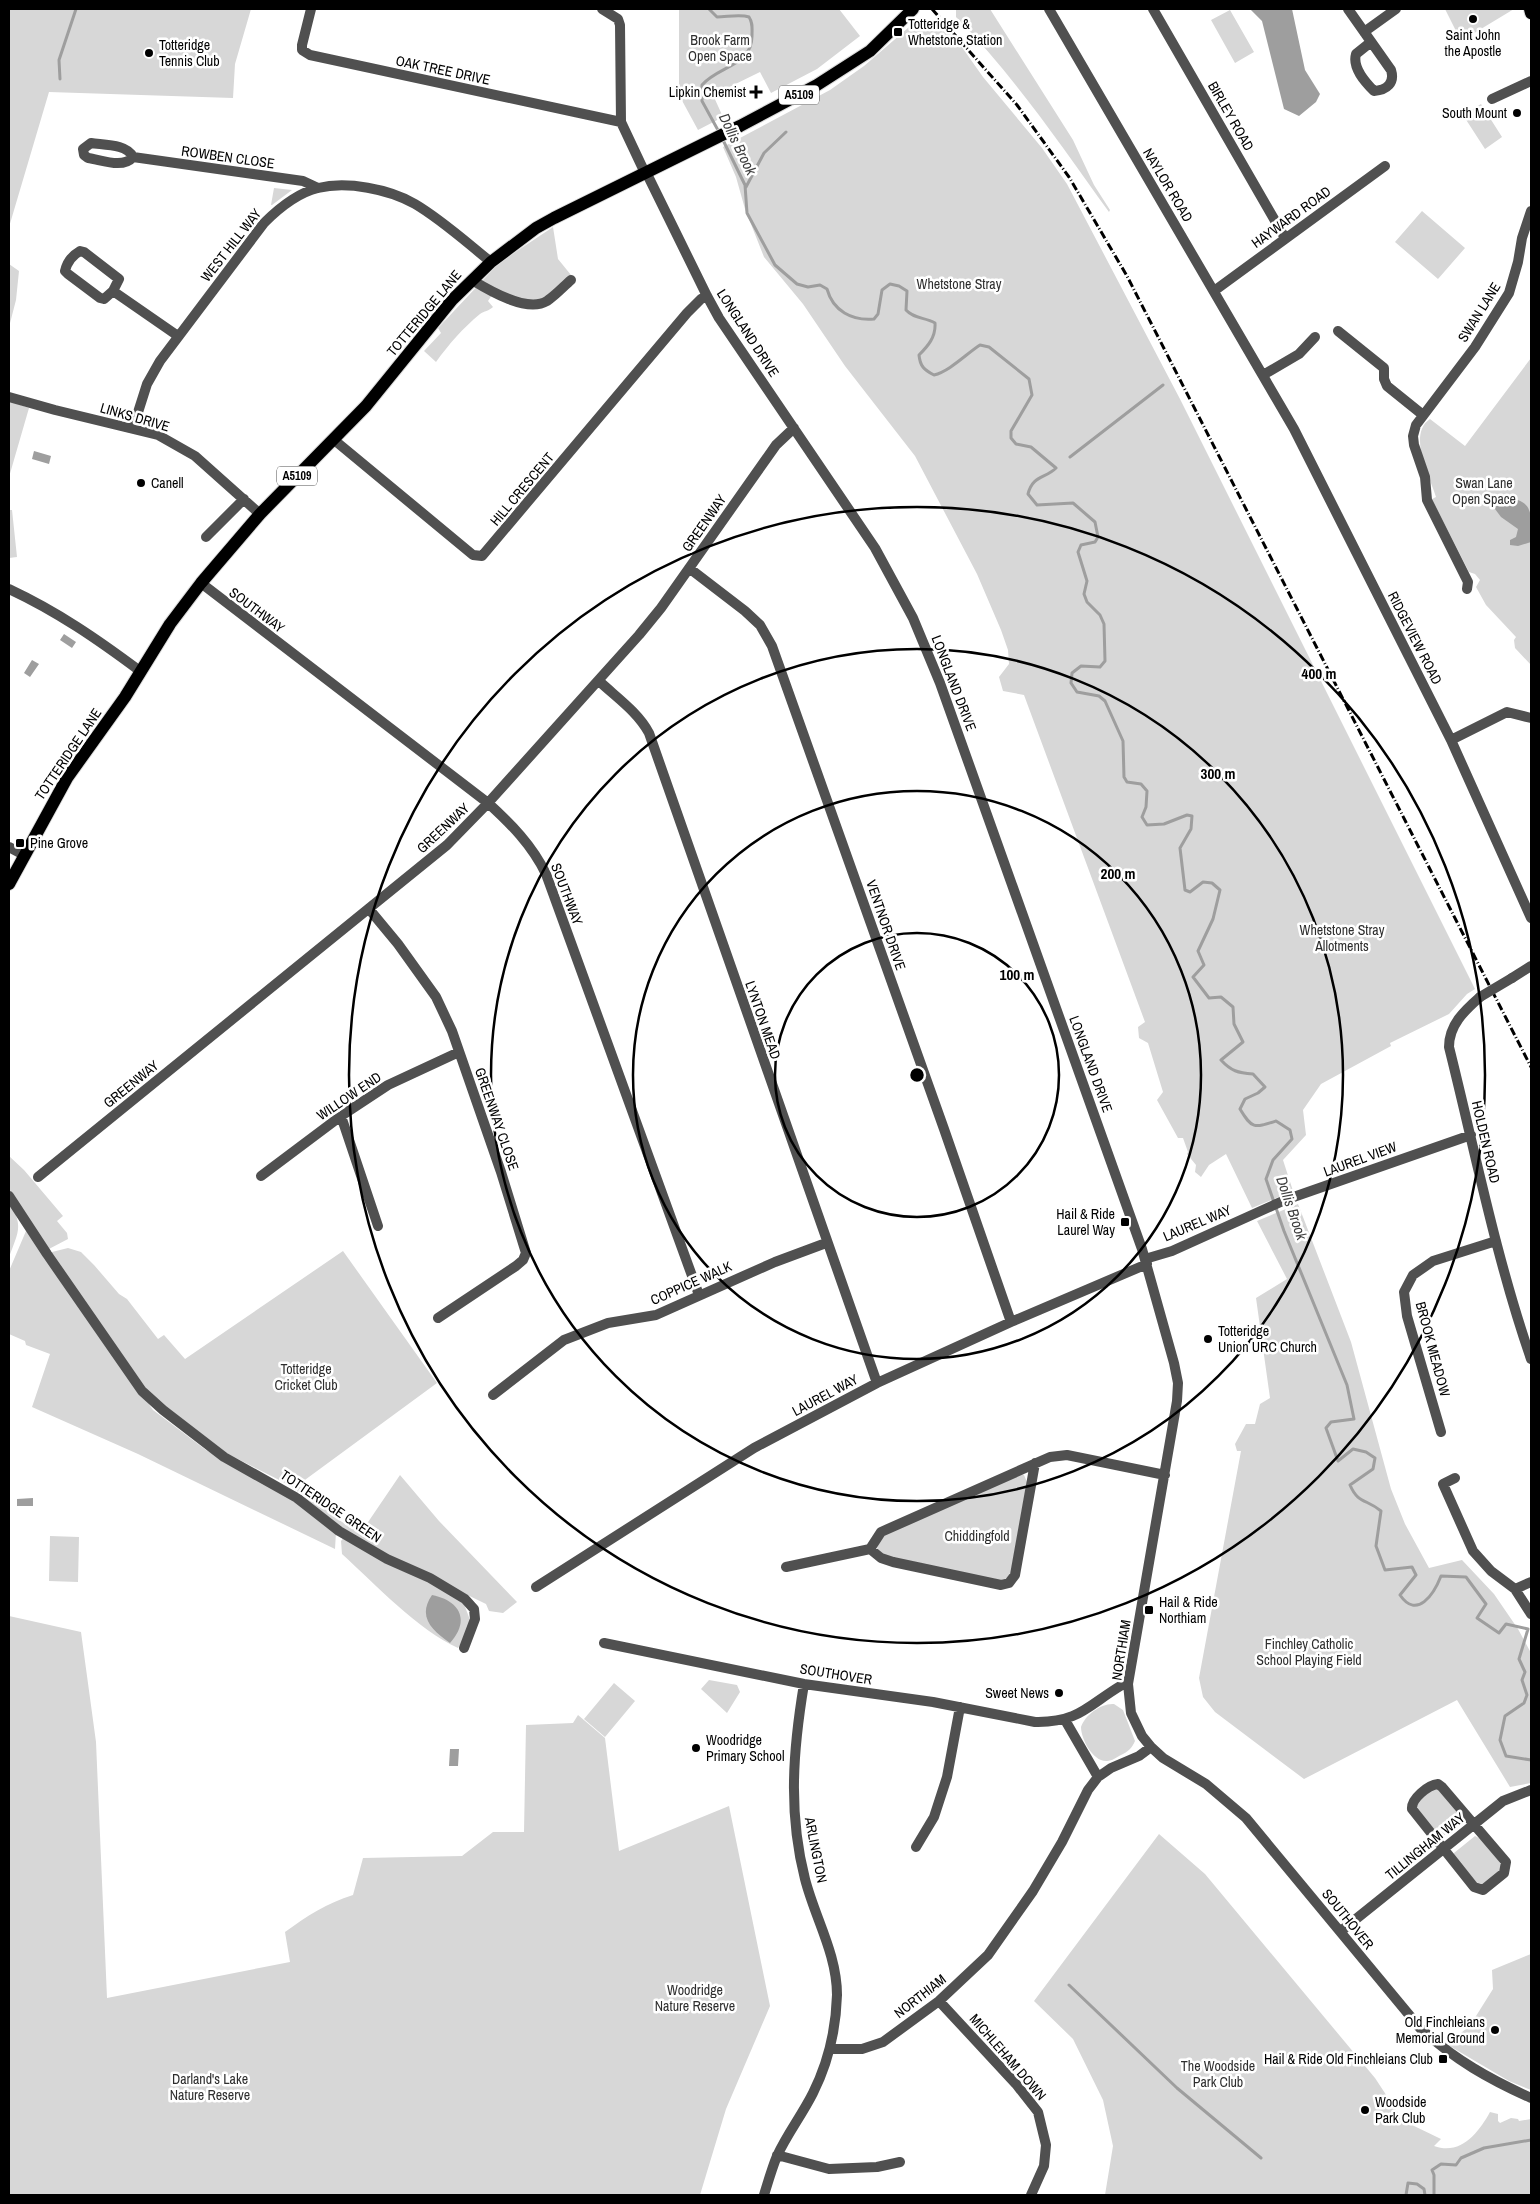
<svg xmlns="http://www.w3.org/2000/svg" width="1540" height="2204" font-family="'Archivo Narrow',sans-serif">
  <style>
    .green { fill: #d7d7d7 }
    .water { fill: #9e9e9e }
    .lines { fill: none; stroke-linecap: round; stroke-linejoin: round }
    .stream { stroke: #9e9e9e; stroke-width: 3 }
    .major-casing { stroke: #dbdbdb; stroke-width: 14 }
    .minor { stroke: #505050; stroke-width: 10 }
    .major { stroke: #000; stroke-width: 12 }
    .rail { stroke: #000; stroke-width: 3; stroke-dasharray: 8 2.5 1 2.5; stroke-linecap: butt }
    .minor-bridge { stroke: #505050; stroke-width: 10 }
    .ring { fill: none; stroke: #000; stroke-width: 2.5 }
    .poi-dot { fill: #000; stroke: #fff; stroke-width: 2 }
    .labels { text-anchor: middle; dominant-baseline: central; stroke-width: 5; stroke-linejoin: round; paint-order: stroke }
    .shield { fill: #fff; stroke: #4c4c4c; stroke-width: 1 }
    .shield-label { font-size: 12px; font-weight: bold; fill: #000 }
    .poi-label { font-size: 14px; fill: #000; stroke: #fff; text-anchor: start }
    .park-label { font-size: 14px; fill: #2e2e2e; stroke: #fff }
    .street-label { font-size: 14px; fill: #000; stroke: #fff }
    .water-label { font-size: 15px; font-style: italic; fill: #3f3f3f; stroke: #fff }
    .centre { fill: #000; stroke: #fff; stroke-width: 2.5 }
    .ring-label { font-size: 15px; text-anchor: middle; font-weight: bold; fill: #000; stroke: #fff; stroke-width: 5; stroke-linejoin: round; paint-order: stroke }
  </style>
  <rect width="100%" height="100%" fill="#fff"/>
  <path class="green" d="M9,9h242l-16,55 -2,34 -184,-6 -40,135z
    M679,9h160l21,27 -43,33 -46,24 -11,-21 -47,23 10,22 -25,13 -19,-35z
    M956,9h34l83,131 21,45 16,25 -1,2c-48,-67 -95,-136 -153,-195z
    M1445,9h69l-53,32z
    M1230,10l24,42 -19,11 -24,-43z
    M928,19l12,4 19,20 24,34 59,71 25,36 113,215 295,590 -8,5 -18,20 -59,29 1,3 -70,38 -18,26 3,25 -23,25 10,31 -41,17 -26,-54 -17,11 -8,12 -6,-5 1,-7 -9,-11 1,-2 -5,-14h-5l-21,-38 6,-8 -15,-49 -9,-5 -1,-11 7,-5 -121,-327 -21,-4 -4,-14 10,-13 -1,-14 -7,-20 -24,-56 -62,-118 -70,-90 -42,-62 -39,-47 -19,-48 -9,-32 -13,-30 107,-57 34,-24 52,-45 5,6z
    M1481,104l21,33 -17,12 -22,-34z
    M274,188l18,2 -20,15h-1z
    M1422,211l43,37 -27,31 -43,-37z
    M553,227l5,32 13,16 -25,23 -11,3 -43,-6 -4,6 5,6c-4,4 -9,4 -13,7 -17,14 -31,30 -44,48l-12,-11 17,-18 -3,-5 61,-65z
    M9,264l10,7 -3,29 -7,27z
    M1531,358v307l-16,-17 -1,-8 2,-3 -30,-32 -10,-18 4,-7 -5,-6 -6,-2 -37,-73 4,-2c-6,-20 -29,-63 -6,-78l35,27z
    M9,401l20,7 -20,69z
    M9,510h3l5,47 -8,1z
    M9,1156l15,14 39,46 -6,5 10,12 1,6 -21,11 -38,-61z
    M9,1202c15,24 9,30 0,55z
    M1298,1204l53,138 40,147 14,35 24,44 33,-8 32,34 24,35 13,24v130l-21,4 -53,-87 -153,79 -89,-67 -12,-15 -4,-19 42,-227h-4l-2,-7 11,-20h9l5,-20 10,-6 -14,-100 31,-19 -30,-58z
    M26,1231l3,1 124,178 53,40 67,36 63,46 -1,17 -197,-95 -106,-47 18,-53 -24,-9 -1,-4 -16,-7v-63z
    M68,1248l13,4 13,13 25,29 8,5 31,40 6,-4 21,24 158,-108 94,132 -139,102 44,37 20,9 38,-56 39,46 78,81 -14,11 -14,-2 -3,-7 -82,-40 -62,-36 -51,-42 -63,-32 -77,-59 -100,-140 1,-3z
    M1020,1473l4,2 3,7 -16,90 -4,6 -6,3 -114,-23 -10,-8 1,-10 7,-7z
    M50,1536l29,1 -1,45 -29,-1z
    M344,1537l104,55 16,12 6,16 -6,19 -6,9c-40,-18 -83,-64 -116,-94l-1,-13z
    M9,1616l72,16 15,110 11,256 183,-36 -5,-30c22,-16 42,-29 68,-37l10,-37 99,-2 31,-24h31l2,-107 47,-2 5,-8 27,23 14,113 110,-45 41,200 -44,103 -26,86h-691z
    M709,1680l28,5 3,7 -13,21 -26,-24z
    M614,1683l21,18 -30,36 -21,-18z
    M1114,1704l9,6 12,31c-3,7 -7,11 -14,14 -4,2 -9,6 -14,6 -14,1 -26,-22 -26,-34 4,-12 20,-24 33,-23z
    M1435,1788h3l23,27 2,5 -22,18 -26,-29 1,-7z
    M1159,1834l46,40 170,204 25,38 10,8 31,15 -7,7c27,10 45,-14 56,-34l8,2v7l2,2 11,-5 7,1 1,2 12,-2v76h-426l8,-49 -10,-46 -30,-61 -39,-38z
    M1475,1836c10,4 24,22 28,33l-19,17h-5l-25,-29v-4z
    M1531,1954v136l-22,-9 -61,-36 23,-21 22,-35 -1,-19z"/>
  <path class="water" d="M1250,9h42l13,61 15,24 -4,8 -17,14 -15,-7 -22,-88z
    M34,451l17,5 -2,8 -17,-5z
    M1504,498c32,1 27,19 27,44l-13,4 -8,-1v-5l6,-3 2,-8 -17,-12 -6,-8 2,-9z
    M64,634l12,8 -4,6 -12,-8z
    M32,660l7,4 -9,13 -6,-4z
    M33,1498v8h-16v-7z
    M432,1595c29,6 38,26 18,48 -18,-13 -33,-26 -18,-48z
    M450,1749h9l-1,17h-9z"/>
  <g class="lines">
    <path class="stream" d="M709,9l8,8c10,0 23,-3 32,0 4,6 3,11 3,19 0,30 -34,30 -50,49v16l17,31
      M60,79l-1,-19 17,-51
      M722,138l23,47 2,28 28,52 22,19 11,3 12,-2 7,4c6,22 25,32 47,30l4,-5 4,-24 8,-6 9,2 8,5 -1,19c8,9 19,7 29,13 1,14 -7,23 -16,32 1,11 5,15 15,20 16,-4 32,-21 46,-30l9,2 40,32 3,16 -21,36v7l5,6 15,3 25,21c-11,11 -23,7 -28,26l9,11 36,-2 22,19 3,15 -3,5 -14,3 -3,7 9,29 -3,13 3,8 13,13 4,9 1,37 -5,6 -19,-1 -9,7 -1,10 6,9 22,4 6,5 18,40 1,36 3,5 14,2 6,7 -1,16 -4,10 5,8 17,-1 23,-9 5,1 -1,13 -11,19 5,42 5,2 13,-10 9,1 8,7 -7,29 -15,32 6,14 -11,12 16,21 12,-1 12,10 1,17 9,18 -22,18c10,11 17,13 32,14l12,13 -7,6 -13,6 -5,10c12,20 14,19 36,12l14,9 2,9 -19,21 -7,19 18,52 63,154 7,34 -23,3 -5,6 12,33 15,-12 13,3 9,6 -2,11 -23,16c8,19 17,14 31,26l-5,35 9,24 27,-3 4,8 -16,20c17,25 34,-1 41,-19l25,1 20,27 -9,14 22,15 7,-9 22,5 -9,30 6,13 -3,8 5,15 -3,8 -19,13 -5,24 6,16 25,4
      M746,187l18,-34 22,-21
      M1070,457l93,-72
      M1069,1985l108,103 84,70
      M1406,2195l2,-12 9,1 7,5 1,6
      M1434,2195v-20l-2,-5 9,-6 15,1 5,-7 23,-10 47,-8"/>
    <defs>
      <path id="major" d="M1530,9l1,4
        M9,884l58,-106 58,-81 45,-73 31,-41 59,-69 106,-108 86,-106 39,-38 45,-34 18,-10 186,-92 77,-41 53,-34 43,-42"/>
    </defs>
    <use href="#major" class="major-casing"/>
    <path class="minor" d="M311,9l-9,36v5l8,5 311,67
      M602,9l16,10 2,6 1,97 24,51
      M1049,9l245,420 157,311 80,178
      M1153,9l132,229
      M1348,9l43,61c4,13 -4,20 -17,21 -9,-9 -22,-23 -18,-37l15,-12
      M1364,32l32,-23
      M1492,99l39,-18
      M133,157c-6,-13 -29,-12 -42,-14l-8,6 1,6 4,3c14,2 35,11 45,-1l170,24 15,7
      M646,172l61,124 12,22 156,230 38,70 27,65 202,566 32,114 4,20 -1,18 -49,283 3,29 11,23 9,11 12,11 43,26 40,34 174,210c35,32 69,51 111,70
      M472,280c18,11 55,33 75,21 9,-6 16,-14 24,-21
      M113,291l6,-12 -35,-27 -4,-1c-7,4 -13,11 -15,20l3,3 32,24 4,1 9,-8 65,45
      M1214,291l171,-125
      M1338,331l46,37v11l3,7 36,29
      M1263,375l36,-21 16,-17
      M9,397l46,13 103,25 37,21 65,58
      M133,428l14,-44 13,-23 104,-138c15,-15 33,-30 54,-35 29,-7 71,1 97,16 27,16 51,38 76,58
      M333,439l140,116 9,1 205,-243 14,-14 6,-3
      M206,537l38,-38
      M689,568l56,43 15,14 12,21 172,483 67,193
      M201,583l287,220c23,21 44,42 58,71l153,421
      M9,589c49,23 88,50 131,82
      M1467,589l1,-7 -41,-82 -2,-23 -11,-32 -1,-9 3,-11 59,-78 34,-54 9,-31 4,-24 9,-27
      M599,681c17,16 39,31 50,52l228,650
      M1451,740l56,-28 24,6
      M9,847l15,8
      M369,909l29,35 38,53 16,34 49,141 25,81 -3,7 -7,6 -78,52
      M1512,978l19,-12
      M1480,997c-16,14 -31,28 -31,50 26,104 47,211 82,312
      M341,1116l37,110
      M261,1176l80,-60 47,-31 71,-33
      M38,1177l409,-332 41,-42 151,-168 22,-27 115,-163 18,-17
      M9,1196l38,58 95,137 21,19 61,47 73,41 42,33 48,28 43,19 35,21 9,10 1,10 -11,29
      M1145,1259l27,-8 113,-51 186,-65
      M493,1395l71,-55 44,-17 48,-8 119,-53 51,-19
      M1441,1432l-34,-116 -3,-24 9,-17 20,-14 63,-20
      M1455,1478l-12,6 30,67 18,20 24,18 16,-7
      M870,1549l11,9 12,4 108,23 8,-2 6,-8 20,-112
      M786,1567l84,-18 11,-17 169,-75 17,-2 98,20
      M536,1587l218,-139 123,-65 134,-61 136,-58
      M1515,1589l16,25
      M604,1643l200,41 129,18 102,20c44,1 53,-17 87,-37l6,-1
      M1065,1720l33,57
      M1438,1784l4,3 64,75 -2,11 -21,17 -9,-3 -62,-78c-1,-10 16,-24 26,-25z
      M916,1847l18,-30 13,-40 13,-70
      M1341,1931l162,-130 28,-11
      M939,2001l77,83 22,28 8,33 -2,21 -13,29
      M830,2049h32l21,-7 56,-41 49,-46 45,-64 29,-49 26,-52 10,-13 13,-9 28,-12 12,-9
      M777,2155l52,14 48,-2 23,-5
      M764,2195c4,-13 8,-27 13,-39 10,-22 25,-41 36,-63 15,-30 23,-64 24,-98 0,-41 -22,-77 -32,-116 -17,-66 -12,-129 -1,-195"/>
    <use href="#major" class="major"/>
    <path class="rail" d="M932,9l85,96 52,72 58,99 404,791"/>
    <path class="minor-bridge" d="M1480,997l32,-19"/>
  </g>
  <g class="ring">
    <circle cx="917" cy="1075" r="142"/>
    <circle cx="917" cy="1075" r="284"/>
    <circle cx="917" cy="1075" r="426"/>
    <circle cx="917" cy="1075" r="568"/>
  </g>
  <g class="poi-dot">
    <circle cx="1473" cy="19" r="5"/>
    <rect x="893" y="27" width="10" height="10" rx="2.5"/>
    <circle cx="149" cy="53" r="5"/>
    <path d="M753.5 84.5h5v5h5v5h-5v5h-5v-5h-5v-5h5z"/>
    <circle cx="1517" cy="113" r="5"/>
    <circle cx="141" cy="483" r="5"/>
    <rect x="15" y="838" width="10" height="10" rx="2.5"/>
    <rect x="1120" y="1217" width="10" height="10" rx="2.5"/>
    <circle cx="1208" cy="1339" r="5"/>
    <rect x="1144" y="1605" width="10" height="10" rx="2.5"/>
    <circle cx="1059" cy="1693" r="5"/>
    <circle cx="696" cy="1748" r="5"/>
    <circle cx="1495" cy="2030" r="5"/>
    <rect x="1438" y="2054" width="10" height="10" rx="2.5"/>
    <circle cx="1365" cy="2110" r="5"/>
  </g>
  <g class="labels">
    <g class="shield">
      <rect x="779" y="85.5" width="40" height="19" rx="4"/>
      <rect x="277" y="466.5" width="40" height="19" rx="4"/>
    </g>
    <g class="shield-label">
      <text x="799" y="95">A5109</text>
      <text x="297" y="476">A5109</text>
    </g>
    <g class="poi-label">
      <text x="908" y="24">Totteridge &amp;<tspan x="908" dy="16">Whetstone Station</tspan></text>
      <text x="1473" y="35" text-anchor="middle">Saint John<tspan x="1473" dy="16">the Apostle</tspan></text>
      <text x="159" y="45">Totteridge<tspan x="159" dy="16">Tennis Club</tspan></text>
      <text x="746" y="92" text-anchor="end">Lipkin Chemist</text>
      <text x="1507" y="113" text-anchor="end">South Mount</text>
      <text x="151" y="483">Canell</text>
      <text x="30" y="843">Pine Grove</text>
      <text x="1115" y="1214" text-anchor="end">Hail &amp; Ride<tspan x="1115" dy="16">Laurel Way</tspan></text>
      <text x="1218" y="1331">Totteridge<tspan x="1218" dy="16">Union URC Church</tspan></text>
      <text x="1159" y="1602">Hail &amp; Ride<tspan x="1159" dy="16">Northiam</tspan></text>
      <text x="1049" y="1693" text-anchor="end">Sweet News</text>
      <text x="706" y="1740">Woodridge<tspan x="706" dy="16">Primary School</tspan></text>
      <text x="1485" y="2022" text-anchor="end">Old Finchleians<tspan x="1485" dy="16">Memorial Ground</tspan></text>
      <text x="1433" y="2059" text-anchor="end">Hail &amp; Ride Old Finchleians Club</text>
      <text x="1375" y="2102">Woodside<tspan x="1375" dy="16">Park Club</tspan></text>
    </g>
    <g class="park-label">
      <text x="720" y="40">Brook Farm<tspan x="720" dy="16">Open Space</tspan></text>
      <text x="959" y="284">Whetstone Stray</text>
      <text x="1484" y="483">Swan Lane<tspan x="1484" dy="16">Open Space</tspan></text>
      <text x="1342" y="930">Whetstone Stray<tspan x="1342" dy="16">Allotments</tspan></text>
      <text x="306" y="1369">Totteridge<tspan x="306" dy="16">Cricket Club</tspan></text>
      <text x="977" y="1536">Chiddingfold</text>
      <text x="1309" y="1644">Finchley Catholic<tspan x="1309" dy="16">School Playing Field</tspan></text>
      <text x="695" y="1990">Woodridge<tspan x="695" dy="16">Nature Reserve</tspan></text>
      <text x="1218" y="2066">The Woodside<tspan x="1218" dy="16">Park Club</tspan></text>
      <text x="210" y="2079">Darland's Lake<tspan x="210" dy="16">Nature Reserve</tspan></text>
    </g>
    <g class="street-label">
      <text transform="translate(443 70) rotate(12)">OAK TREE DRIVE</text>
      <text transform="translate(1231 116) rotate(60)">BIRLEY ROAD</text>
      <text transform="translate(228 157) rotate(8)">ROWBEN CLOSE</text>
      <text transform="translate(1168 185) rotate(59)">NAYLOR ROAD</text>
      <text transform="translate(1291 217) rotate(-36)">HAYWARD ROAD</text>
      <text transform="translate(231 245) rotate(-52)">WEST HILL WAY</text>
      <text transform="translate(1479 312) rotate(-58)">SWAN LANE</text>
      <text transform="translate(424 313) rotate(-50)">TOTTERIDGE LANE</text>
      <text transform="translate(748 333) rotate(57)">LONGLAND DRIVE</text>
      <text transform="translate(135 417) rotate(16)">LINKS DRIVE</text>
      <text transform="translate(522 489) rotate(-50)">HILL CRESCENT</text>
      <text transform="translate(704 523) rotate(-55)">GREENWAY</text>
      <text transform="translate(257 610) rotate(37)">SOUTHWAY</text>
      <text transform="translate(1415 638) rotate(63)">RIDGEVIEW ROAD</text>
      <text transform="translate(954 683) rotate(69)">LONGLAND DRIVE</text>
      <text transform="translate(68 754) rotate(-56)">TOTTERIDGE LANE</text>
      <text transform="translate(443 828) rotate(-43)">GREENWAY</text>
      <text transform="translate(567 894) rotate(69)">SOUTHWAY</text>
      <text transform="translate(886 925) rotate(71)">VENTNOR DRIVE</text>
      <text transform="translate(763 1020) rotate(71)">LYNTON MEAD</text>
      <text transform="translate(1091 1064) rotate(70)">LONGLAND DRIVE</text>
      <text transform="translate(131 1084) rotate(-39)">GREENWAY</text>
      <text transform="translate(349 1096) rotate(-34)">WILLOW END</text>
      <text transform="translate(497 1119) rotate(71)">GREENWAY CLOSE</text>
      <text transform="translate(1486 1142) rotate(77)">HOLDEN ROAD</text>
      <text transform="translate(1360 1159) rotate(-20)">LAUREL VIEW</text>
      <text transform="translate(1197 1223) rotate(-23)">LAUREL WAY</text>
      <text transform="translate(691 1283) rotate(-24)">COPPICE WALK</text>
      <text transform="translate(1433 1349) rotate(75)">BROOK MEADOW</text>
      <text transform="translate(825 1395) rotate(-28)">LAUREL WAY</text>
      <text transform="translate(331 1506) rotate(34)">TOTTERIDGE GREEN</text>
      <text transform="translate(1121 1650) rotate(-81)">NORTHIAM</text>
      <text transform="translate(836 1674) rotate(9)">SOUTHOVER</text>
      <text transform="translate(1425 1846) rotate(-39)">TILLINGHAM WAY</text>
      <text transform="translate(816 1850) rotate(79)">ARLINGTON</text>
      <text transform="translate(1348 1919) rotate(51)">SOUTHOVER</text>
      <text transform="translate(920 1996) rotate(-38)">NORTHIAM</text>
      <text transform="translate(1008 2057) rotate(49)">MICHLEHAM DOWN</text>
    </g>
    <g class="water-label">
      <text transform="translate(738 144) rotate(64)">Dollis Brook</text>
      <text transform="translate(1292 1208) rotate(71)">Dollis Brook</text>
    </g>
  </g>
  <circle cx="917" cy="1075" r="8" class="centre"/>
  <g class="ring-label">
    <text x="1319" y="679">400 m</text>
    <text x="1218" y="779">300 m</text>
    <text x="1118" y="879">200 m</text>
    <text x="1017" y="980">100 m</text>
  </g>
  <rect width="1540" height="2204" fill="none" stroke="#000000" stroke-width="20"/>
</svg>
